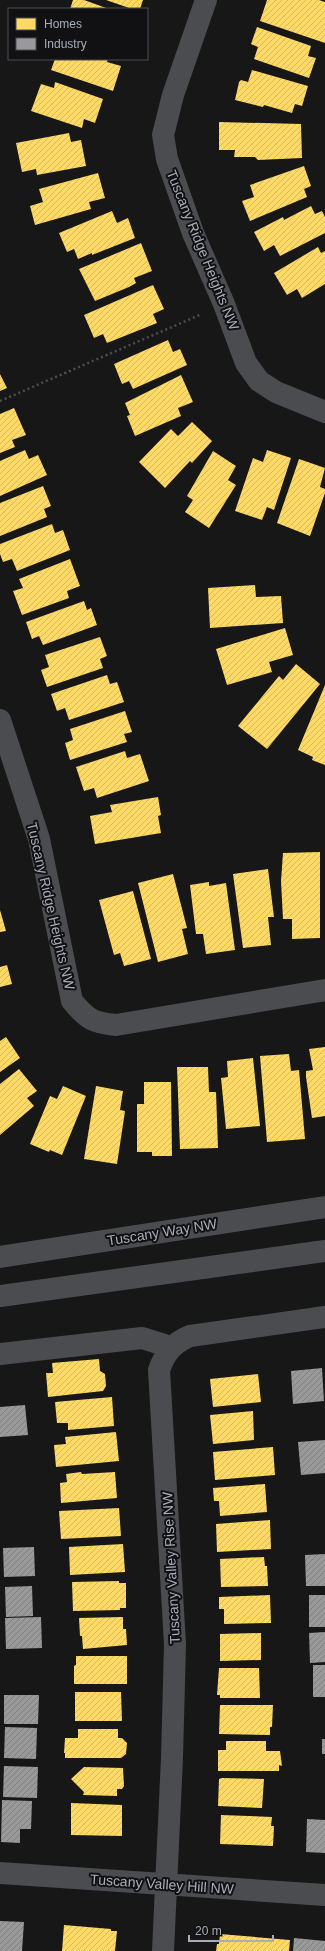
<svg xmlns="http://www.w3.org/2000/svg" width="325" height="1951" font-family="Helvetica,sans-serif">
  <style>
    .homes { fill: url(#homes-hatch) }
    .industry { fill: url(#industry-hatch) }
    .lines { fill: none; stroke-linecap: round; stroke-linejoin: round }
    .path { stroke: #4d4e52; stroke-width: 2.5; stroke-dasharray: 2 3; stroke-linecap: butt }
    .minor { stroke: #4b4c50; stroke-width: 22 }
    .labels { text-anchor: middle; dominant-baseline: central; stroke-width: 4; stroke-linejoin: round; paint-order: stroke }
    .street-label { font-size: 14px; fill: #a8adb8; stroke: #111113 }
  </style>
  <defs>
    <pattern id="homes-hatch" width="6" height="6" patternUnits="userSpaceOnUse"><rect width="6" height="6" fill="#ffd966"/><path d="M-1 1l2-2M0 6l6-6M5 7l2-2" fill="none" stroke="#d6b85d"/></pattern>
    <pattern id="industry-hatch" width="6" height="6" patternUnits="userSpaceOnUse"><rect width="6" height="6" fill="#999"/><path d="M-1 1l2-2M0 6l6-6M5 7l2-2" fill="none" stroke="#7f8080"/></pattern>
  </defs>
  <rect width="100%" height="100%" fill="#171717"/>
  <path class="homes" d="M73,0h11l25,9h-39z
    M106,0h37l-3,9h-8z
    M267,0h52l6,2v41l-65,-22z
    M257,27l54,19 -3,10 8,2 -7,20 -55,-19 4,-12 -7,-3z
    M55,59h53l-1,3 14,4 -8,25 -62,-21z
    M252,70l56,16 -6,20 -7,-2 -3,9 -28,-8 -1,2 -28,-7 4,-18 2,-2 7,2z
    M55,82l48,17 -8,24 -11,-4 -2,9 -51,-17 10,-27 13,4z
    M219,122l82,2 1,34 -44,2 -3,-3h-21l1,-7h-16z
    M69,133l2,9 10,-2 5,26 -49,9 -1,-6 -14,3 -6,-29z
    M304,166l7,20 -7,3 3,8 -57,24 -8,-20 12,-4 -4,-12z
    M98,173l7,25 -16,4 2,7 -56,16 -5,-19 13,-4 -4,-13z
    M311,206l4,8 7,-3 3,6v16l-45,23 -6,-11 -10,6 -10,-19 29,-15 1,3z
    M112,211l5,12 11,-5 7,20 -43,17v-2l-14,6 -4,-10 -7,3 -8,-19z
    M141,243l11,28 -18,7 2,5 -7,4 -34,14 -16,-32z
    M318,247l3,6 4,-2v33l-23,14 -5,-9 -10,6 -13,-22z
    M153,285l11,24 -11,5 4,9 -50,20 -4,-9 -9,4 -10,-23z
    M168,340l5,12 7,-3 7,16 -54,24 -4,-8 -7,3 -8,-20z
    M0,374l7,14 -7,3z
    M181,375l12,27 -15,6 3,8 -46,20 -8,-20 3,-1 -5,-12z
    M14,408l12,27 -14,5 3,7 -15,6v-39z
    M192,422l20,19 -20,22 -2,-2 -25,27 -26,-26 32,-33 7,7z
    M25,450l4,9 9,-4 9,20 -47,21v-35z
    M267,450l24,8 -17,52 -7,-3 -5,13 -27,-9 18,-53 10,4z
    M213,451l23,15 -8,14 8,5 -27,43 -24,-16 8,-12 -6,-4z
    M299,459l26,9 -5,19 5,2v4l-15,43 -33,-13z
    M43,486l8,20 -7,3 3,8 -47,19v-33z
    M52,524l3,9 8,-3 7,20 -53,21 -5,-12 -9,3 -3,-8v-10z
    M70,559l10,27 -13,5 2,7 -47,17 -9,-24 10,-3 -4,-9z
    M255,585l1,12 25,-1 2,27 -73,5 -2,-40z
    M84,601l3,9 4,-2 6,17 -54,20 -4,-9 -7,3 -6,-17z
    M285,628l8,27 -24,7 3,10 -45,13 -11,-36z
    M100,637l7,19 -7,3 3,9 -56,19 -6,-17 8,-3 -4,-12z
    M296,664l24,20 -53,65 -29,-23 41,-50 4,4z
    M107,675l3,9 7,-2 7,20 -55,18 -4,-12 -8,3 -6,-17z
    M325,685v80l-13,-5 1,-3 -15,-7z
    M125,711l7,21 -8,2 3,8 -57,18 -5,-17 8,-3 -3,-11z
    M125,751l2,7 13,-4 9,27 -52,17 -3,-10 -10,3 -8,-24z
    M158,797l3,18 -3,1 3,17 -66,11 -5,-28 22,-4 -2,-7z
    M320,852v86l-28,1v-20h-9l-2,-38 2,-28z
    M268,869l6,48h-6l3,28 -28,3 -10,-74z
    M173,874l14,54 -5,1 6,25 -30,8 -20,-79z
    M209,882v4l17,-3 9,67 -29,4 -3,-20h-7l-6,-49z
    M133,891l18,68 -27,7 -4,-13 -6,2 -15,-55z
    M0,910l6,21 -6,1z
    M7,965l5,19 -12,3v-20z
    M6,1037l14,21 -20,14v-31z
    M325,1047v69l-13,2 -6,-41v-6l7,-1 -4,-21z
    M289,1054l2,17 8,-1 6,69 -38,3 -7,-86z
    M253,1058l7,68 -34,3 -5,-51 7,-1 -1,-16z
    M177,1067h31l1,25h7l2,56 -38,1z
    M19,1069l18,22 -10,7 7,8 -34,29v-51z
    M144,1082h27l1,74h-20v-4h-15v-48h7z
    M63,1086l23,10 -24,59 -12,-5 -1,2 -19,-8 20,-48 7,3z
    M96,1086l27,5 -3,19 5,1 -1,7 -7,46 -33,-5z
    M99,1359l1,12 5,3 1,12 -3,5 -55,6 -2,-24h7l-1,-10z
    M258,1374l3,28 -48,5 -3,-28z
    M112,1397l2,29 -46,4v-7h-11l-2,-21z
    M253,1411l1,29 -41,4 -3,-29z
    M116,1432l3,29 -63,6 -2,-22 12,-1 -1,-7z
    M273,1447l2,28 -60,5 -2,-28z
    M81,1472l1,2 33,-2 2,26 -56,5 -1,-20 7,-1 -1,-8z
    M265,1484l2,28 -47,4 -1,-15h-5l-1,-13z
    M119,1508l2,28 -60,3 -2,-28z
    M270,1520l1,29 -54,3 -1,-28z
    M123,1544l2,28 -55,3 -1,-28z
    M264,1557l1,9h2l1,20 -47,1 -1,-28z
    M119,1581v2h7v25h-6v2l-47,1 -1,-29z
    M270,1595l1,28 -47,1v-15h-5v-12z
    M123,1617v12h3l1,16 -44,4 -1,-13h-2l-1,-18z
    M261,1633v27l-41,1v-27z
    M76,1656h51v28h-53v-18l2,-1z
    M219,1668h40l1,30h-40v-3h-3z
    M75,1692h46l1,29h-47z
    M220,1705h53l-1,22h-2v8l-51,-1z
    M78,1729h40v9h4l5,5 -1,11 -5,4h-56v-5h-1l1,-15h13z
    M226,1741h40v10h14l2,15 -3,-1v6h-61v-21h8z
    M84,1767l39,1 1,18 -2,3h-5v7l-34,-1 1,-3 -13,-13z
    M222,1778l42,1 -2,29 -44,-2 1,-27z
    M71,1803l51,2v31l-51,-1z
    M221,1815l51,2 -1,9h3l-1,20 -53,-2z
    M64,1925l47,4v2h6l-2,20h-53z
    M220,1934l70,6 -1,11h-73l1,-7h2z"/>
  <path class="industry" d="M322,1368l2,33 -31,3 -2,-33z
    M25,1405l3,30 -28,2v-30z
    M325,1440v33l-24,2 -3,-33z
    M34,1547l1,29 -31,1 -1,-29z
    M325,1554v32h-19l-1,-31z
    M32,1586l1,30 -27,1 -1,-30z
    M309,1595h16v32h-16z
    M41,1617l1,31 -36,1 -1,-31z
    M325,1632v30l-15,1 -1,-30z
    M313,1665h12v32h-12z
    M4,1695h35l-1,29h-34z
    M5,1727l32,1 -1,31 -32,-1z
    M322,1739h3v15h-3z
    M4,1766l34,1 -1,31 -34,-1z
    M2,1800l30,1 -1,28h-11v14l-19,-1z
    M307,1819l18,1v33l-19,-1z
    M0,1921l24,1 -2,29h-22z
    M294,1938l31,3v10h-32z"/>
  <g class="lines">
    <path class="path" d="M0,401l202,-87"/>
    <path class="minor" d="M206,0l-33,95 -10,40 4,24 26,74 31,71 22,59 13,18 17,11 49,20
      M0,720l39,119 33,162c15,18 21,22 44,24l209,-35
      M0,1257l325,-50
      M0,1296l325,-45
      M0,1354l142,-16 29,9
      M0,1873l325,22
      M163,1951l9,-193 3,-114 -16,-274c6,-17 14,-27 31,-34l135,-19"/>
  </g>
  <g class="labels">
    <g class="street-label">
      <text transform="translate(203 250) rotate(68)">Tuscany Ridge Heights NW</text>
      <text transform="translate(51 906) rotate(77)">Tuscany Ridge Heights NW</text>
      <text transform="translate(162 1232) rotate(-9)">Tuscany Way NW</text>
      <text transform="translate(171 1568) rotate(-93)">Tuscany Valley Rise NW</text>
      <text transform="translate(162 1884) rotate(4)">Tuscany Valley Hill NW</text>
    </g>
  </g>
  <rect x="8" y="8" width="140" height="52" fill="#111113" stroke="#4d4f55"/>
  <rect x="16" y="18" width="20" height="12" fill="#ffd966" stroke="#4d4f55"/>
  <text x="44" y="28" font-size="12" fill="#a8adb8">Homes</text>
  <rect x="16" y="38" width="20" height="12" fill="#999999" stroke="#4d4f55"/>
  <text x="44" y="48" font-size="12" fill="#a8adb8">Industry</text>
  <path d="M189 1935v6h84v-6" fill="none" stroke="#a8adb8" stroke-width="2"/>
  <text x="195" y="1935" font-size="12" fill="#a8adb8" stroke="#111113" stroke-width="3" paint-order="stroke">20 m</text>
</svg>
